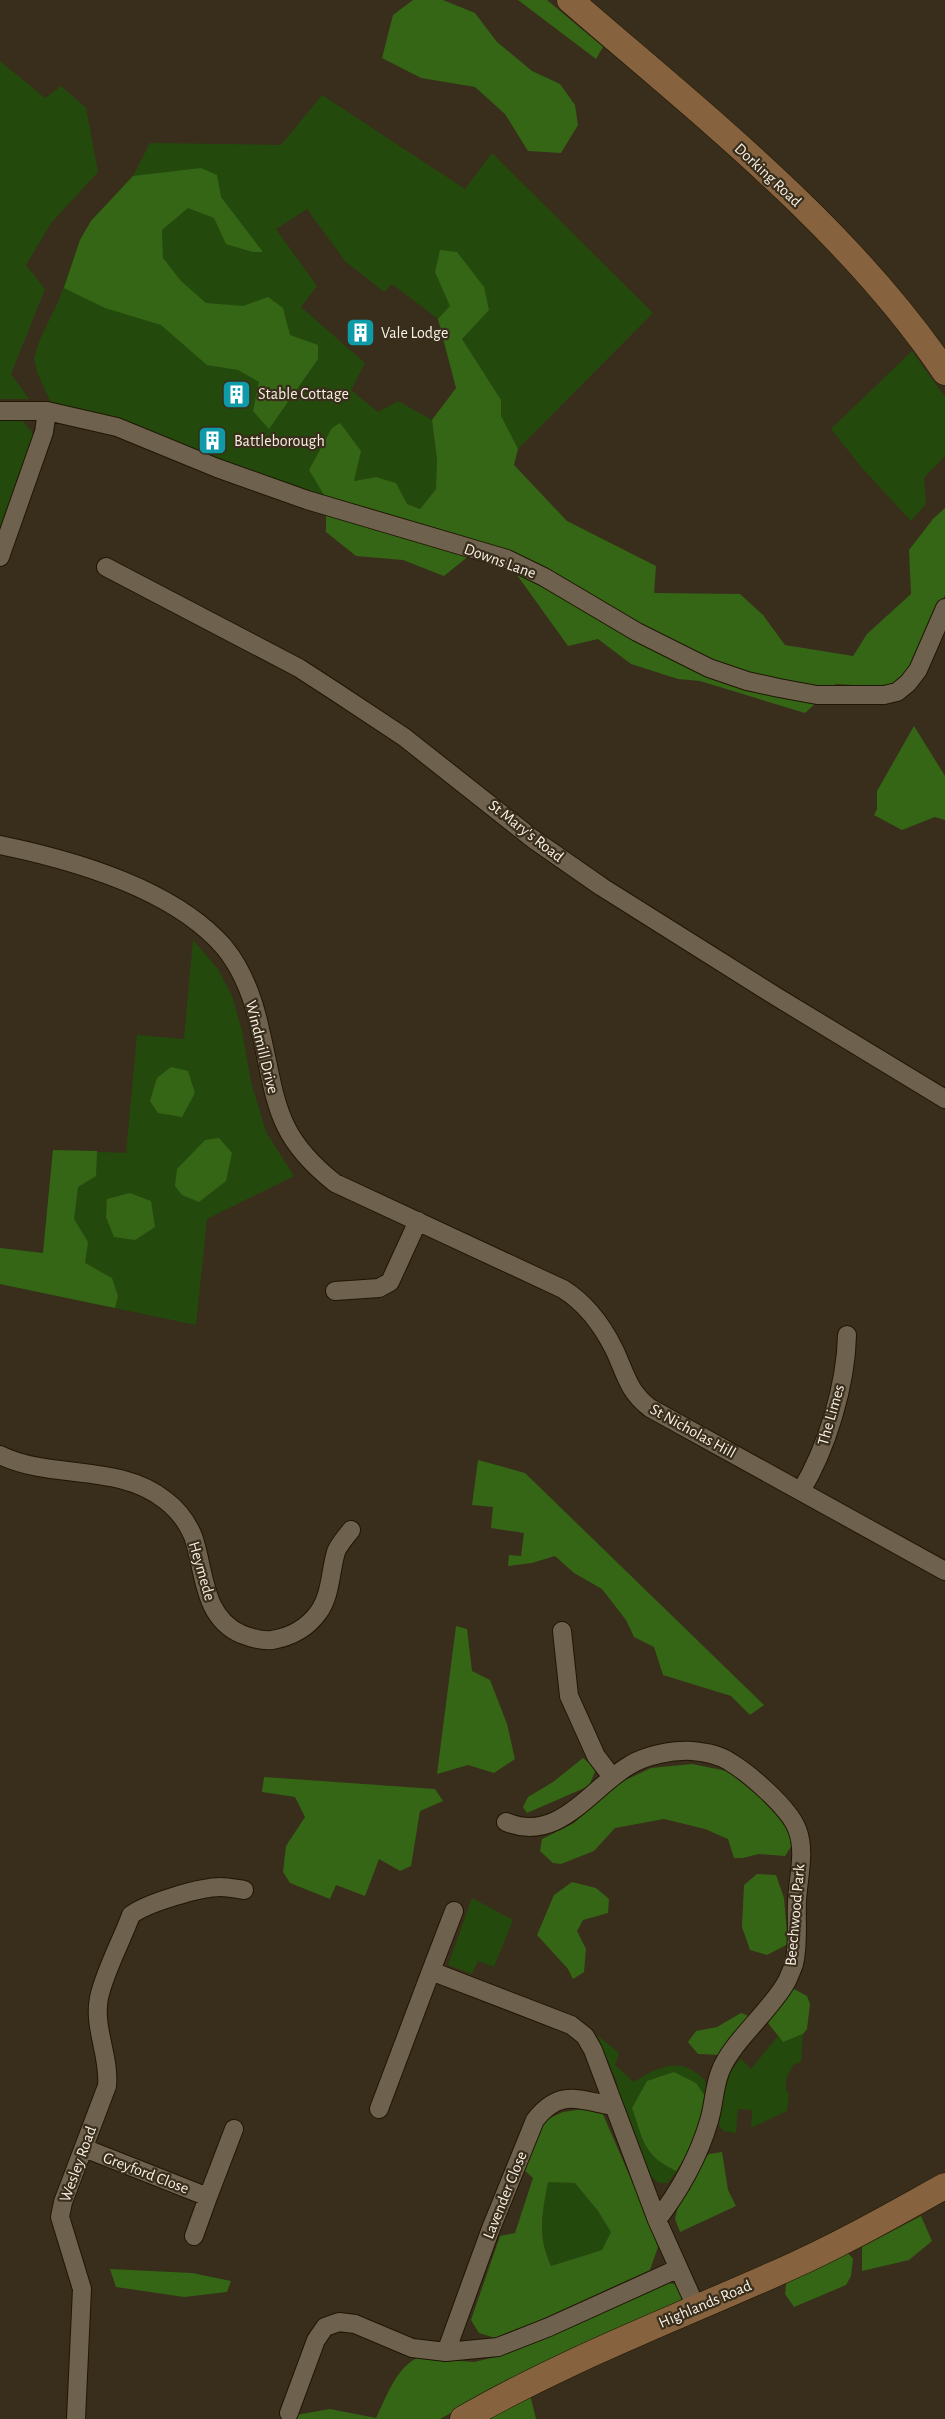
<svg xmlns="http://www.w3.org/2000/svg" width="945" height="2419" font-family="'Alegreya Sans',sans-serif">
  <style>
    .green { fill: #234a0c }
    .forest { fill: #346616; fill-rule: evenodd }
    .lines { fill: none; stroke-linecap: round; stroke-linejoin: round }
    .street-casing { stroke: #201604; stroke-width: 20 }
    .secondary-casing { stroke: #201604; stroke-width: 27 }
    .street { stroke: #6e614d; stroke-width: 18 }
    .secondary { stroke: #86633e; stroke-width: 26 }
    .labels { text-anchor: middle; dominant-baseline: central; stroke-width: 4.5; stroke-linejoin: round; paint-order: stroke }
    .street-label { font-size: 16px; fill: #f7f0e4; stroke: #392e1b }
    .poi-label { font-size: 16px; fill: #f7f0e4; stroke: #392e1b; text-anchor: start }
  </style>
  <rect width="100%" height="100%" fill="#392e1b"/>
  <path class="green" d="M0,61l45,37 16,-12 25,22 12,64 -47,51 -25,42 19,24 -34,85 18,25h-29z
    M322,95l143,94 27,-36 161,160 -135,136 -62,-61 -18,-69 -46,-35 -8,8 -39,-31 -38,-52 -31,20 41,57 -16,21 64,56 -14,27 27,22 20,-11 34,19 5,39 -1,30 -16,20 -13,-5 -31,-27 -23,4 -27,17 -75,-23 -122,-52 -78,-20 -14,-31 -3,-14 6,-19 19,-39 21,-60 11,-19 42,-45 17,-33 131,2z
    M912,351l33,46v59l-21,22 2,26 -15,17 -48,-52 -32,-40z
    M0,419l22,1 14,17 -36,97z
    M193,940l25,29 14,27 10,35 9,51 15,50 28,44 -87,43 -11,106 -196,-41v-36l43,5 10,-103 73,3 11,-118 47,4z
    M472,1898l41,22 -19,47 -16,-6 -6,13 -24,-9z
    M803,2034l-2,28 -8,3 -7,14v11l3,4 -2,17 -36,17 1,-18 -14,-1 -2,24 -13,-2 -5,-8c4,-21 6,-49 23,-64l10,10 27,-33 5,6z
    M597,2035l22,18 -4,12 19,17c15,-10 38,-23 56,-13 6,4 15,9 17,16 4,12 -16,64 -23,75 -4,8 -11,15 -16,23h-9l-9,-7 -9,-20 -24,-58 1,-13z
    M548,2181l27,2 23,28 14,21 -10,18 -51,16c-14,-31 -9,-52 -3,-85z"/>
  <path class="forest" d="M413,0h30l32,13 22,29 35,29 28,13 15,21 3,20 -17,28 -33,-2 -23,-37 -30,-27 -54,-9 -39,-20 11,-43z
    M518,0h29l56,47 -7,12z
    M201,168l16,7 4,22 42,55h-10l-27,-8 -12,-26 -26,-10 -26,22 1,28 18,23 25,22 37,3 25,-9 15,11 7,27 28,10v14l-49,70 -16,-18 6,-29 -21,-12 -31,-5 -46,-40 -56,-17 -41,-20 16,-48 11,-19 42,-45z
    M440,250l17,2 27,35 5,23 -27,29 39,61v16l17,33 -4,16 53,56 89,45 -2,27 86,1 23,21 22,30 68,11 14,-22 44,-40 -2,-44 24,-31 12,-11v87l-22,48 -20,36 -13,8 -54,-3 -31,29 -105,-32 -22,-2 -47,-15 -33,-25 -30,7 -56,-78 -42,-13 -26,21 -41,-16 -47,-4 -30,-24v-34l-17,-28 23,-42 8,-5 21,28 -7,30 22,-4 20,6 11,21 13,5 16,-20 1,-30 -5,-39 24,-32 -18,-69 12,-13 -15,-34z
    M914,726l31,50v44l-10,-3 -33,13 -28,-15 3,-6v-18z
    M171,1067l17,4 7,22 -13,24 -24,-4 -8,-12 7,-23z
    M219,1138l13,15 -6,28 -27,21 -17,-7 -7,-9 2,-17 28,-29z
    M53,1150l44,1 -1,25 -18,11 -4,32 14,23 -3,21 27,15 6,18 -3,12 -115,-24v-36l43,5z
    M130,1193l21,8 4,26 -20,13 -21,-3 -8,-20 1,-18z
    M478,1460l47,13 239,232 -14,10 -19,-19 -68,-21 -9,-28 -20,-10 -8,-17 -24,-31 -28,-16 -19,-17 -23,7 -24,3 1,-11 12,1 3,-23 -33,-5 2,-21 -21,-2z
    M456,1626l11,3 5,42 18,9 17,44 8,35 -21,14 -26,-8 -31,9z
    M583,1758l13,11 -7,17 -62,27 -4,-6 5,-10 25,-15z
    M692,1764l35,7 51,40 16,31 -9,14 -26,-2 -16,4h-9l-6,-19 -23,-10 -41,-10 -49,9 -21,23 -33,13 -8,-1 -13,-12 2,-12 32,-16 39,-37 38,-18z
    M264,1777l171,12 8,12 -23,10 -9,55 -11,5 -21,-12 -14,37 -29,-11 -6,14 -40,-16 -7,-11 3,-26 19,-29 -10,-20 -33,-5z
    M757,1874l19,1 8,23 4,46 -21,11 -17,-5 -8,-23 2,-42z
    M572,1882l24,6 13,11 -1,14 -25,7 -6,11 9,18 -2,23 -11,7 -5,-10 -31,-34 17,-40z
    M794,1989l13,7 3,8 -3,25 -4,5 -20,8 -15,-19 15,-22z
    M741,2013l10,4 -29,38 -24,-1 -10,-12 8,-11 21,-4z
    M674,2072l22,11 11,16c-7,26 -14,50 -31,72 -34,-17 -32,-30 -44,-63l15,-27z
    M583,2109l19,3 57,132 -9,26 -152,69 -19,-6 -8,-13 29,-84 15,-3 18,-55 -9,-8 20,-49 19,-9zM548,2182l27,1 23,28 13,21 -9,18 -51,16c-14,-31 -9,-52 -3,-84z
    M722,2152l6,38 8,16 -56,26 -5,-13 5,-21 13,-29 16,-15z
    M921,2216l11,25 -23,19 -47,11v-24z
    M847,2252l6,7 -2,17 -5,9 -52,22 -9,-13 2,-17z
    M110,2269l82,4 39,8 -4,11 -43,5 -68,-10z
    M666,2283l9,1 7,11 -2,9 -201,93 -39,22h-148l4,-4 34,-6 46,9c10,-20 20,-50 41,-60l57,4 30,-7z
    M530,2395l6,24h-56z"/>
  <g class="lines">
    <defs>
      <path id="street" d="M0,411h47l70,16 100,41 90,32 200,59 37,18 93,55 72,36 38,13 32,7 38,7h67l13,-3 11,-9 10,-13 27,-62
        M0,557l44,-125 3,-21
        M106,567l193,101 37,24 68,45 129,102 69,48 175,110 168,102
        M0,845c73,15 173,43 224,102 19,23 30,54 36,82 17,71 13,105 75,154l228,106c24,15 39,36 51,60 12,25 13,41 36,59l295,163
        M335,1291l44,-3 11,-6 28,-61
        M0,1455c51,25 119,8 165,45 12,9 22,22 28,36 12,34 9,81 48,98 10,4 20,7 31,6 18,-3 35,-12 46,-27 13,-17 12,-41 18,-61 3,-8 10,-15 15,-22
        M801,1491c26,-43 45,-106 46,-156
        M562,1631l7,65 27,60 16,21
        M506,1822c53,22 84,-34 124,-57 16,-10 43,-15 62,-14 12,1 28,4 38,11 20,12 59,46 67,67 9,22 1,49 0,72 -1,20 2,43 -3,63 -2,6 -5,12 -7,17 -17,31 -56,61 -67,91 -6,15 -6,33 -11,49 -10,35 -30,71 -52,99
        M454,1911l-23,60 140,54 14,11 8,14 64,170 39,87
        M379,2109l52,-138
        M84,2148l124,49 26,-68
        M194,2236l14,-39
        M446,2352l44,-121 45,-111c25,-32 44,-20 78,-14
        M289,2413l27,-73 9,-13 14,-5 16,2 57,24 34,4 52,-5 51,-20 128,-58
        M76,2419l6,-130 -22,-72 3,-15 44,-116c3,-29 -14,-59 -8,-88 5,-25 23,-58 32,-83 16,-12 69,-28 90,-28 7,0 16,2 23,3"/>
      <path id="secondary" d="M570,0c129,112 279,229 375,372
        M463,2419c104,-60 216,-102 325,-151 54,-24 106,-54 157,-82"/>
    </defs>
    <use href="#street" class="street-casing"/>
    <use href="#secondary" class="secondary-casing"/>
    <use href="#street" class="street"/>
    <use href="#secondary" class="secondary"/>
  </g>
  <defs>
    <symbol id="building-square" viewBox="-11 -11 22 22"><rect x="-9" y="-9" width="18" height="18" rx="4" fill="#0f9aa8" stroke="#392e1b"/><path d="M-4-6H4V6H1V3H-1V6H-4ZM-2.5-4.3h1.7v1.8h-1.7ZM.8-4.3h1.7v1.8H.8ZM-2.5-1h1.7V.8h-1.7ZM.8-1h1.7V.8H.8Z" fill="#fff"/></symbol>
  </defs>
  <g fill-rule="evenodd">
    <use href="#building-square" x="344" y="316" width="33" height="33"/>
    <use href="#building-square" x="220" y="378" width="33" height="33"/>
    <use href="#building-square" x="196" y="424" width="33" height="33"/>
  </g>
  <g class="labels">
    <g class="street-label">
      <text transform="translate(768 175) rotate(43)">Dorking Road</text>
      <text transform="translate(500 561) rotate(20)">Downs Lane</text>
      <text transform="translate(526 831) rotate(38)">St Mary's Road</text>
      <text transform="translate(262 1047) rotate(76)">Windmill Drive</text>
      <text transform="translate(831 1415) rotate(-74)">The Limes</text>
      <text transform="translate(693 1431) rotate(29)">St Nicholas Hill</text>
      <text transform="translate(202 1571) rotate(74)">Heymede</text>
      <text transform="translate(795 1915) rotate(-85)">Beechwood Park</text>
      <text transform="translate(78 2164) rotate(-70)">Wesley Road</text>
      <text transform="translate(146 2173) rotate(21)">Greyford Close</text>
      <text transform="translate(505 2195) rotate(-68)">Lavender Close</text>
      <text transform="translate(705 2304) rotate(-23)">Highlands Road</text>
    </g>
    <g class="poi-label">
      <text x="381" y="333">Vale Lodge</text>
      <text x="258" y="394">Stable Cottage</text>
      <text x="234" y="441">Battleborough</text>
    </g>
  </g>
</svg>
